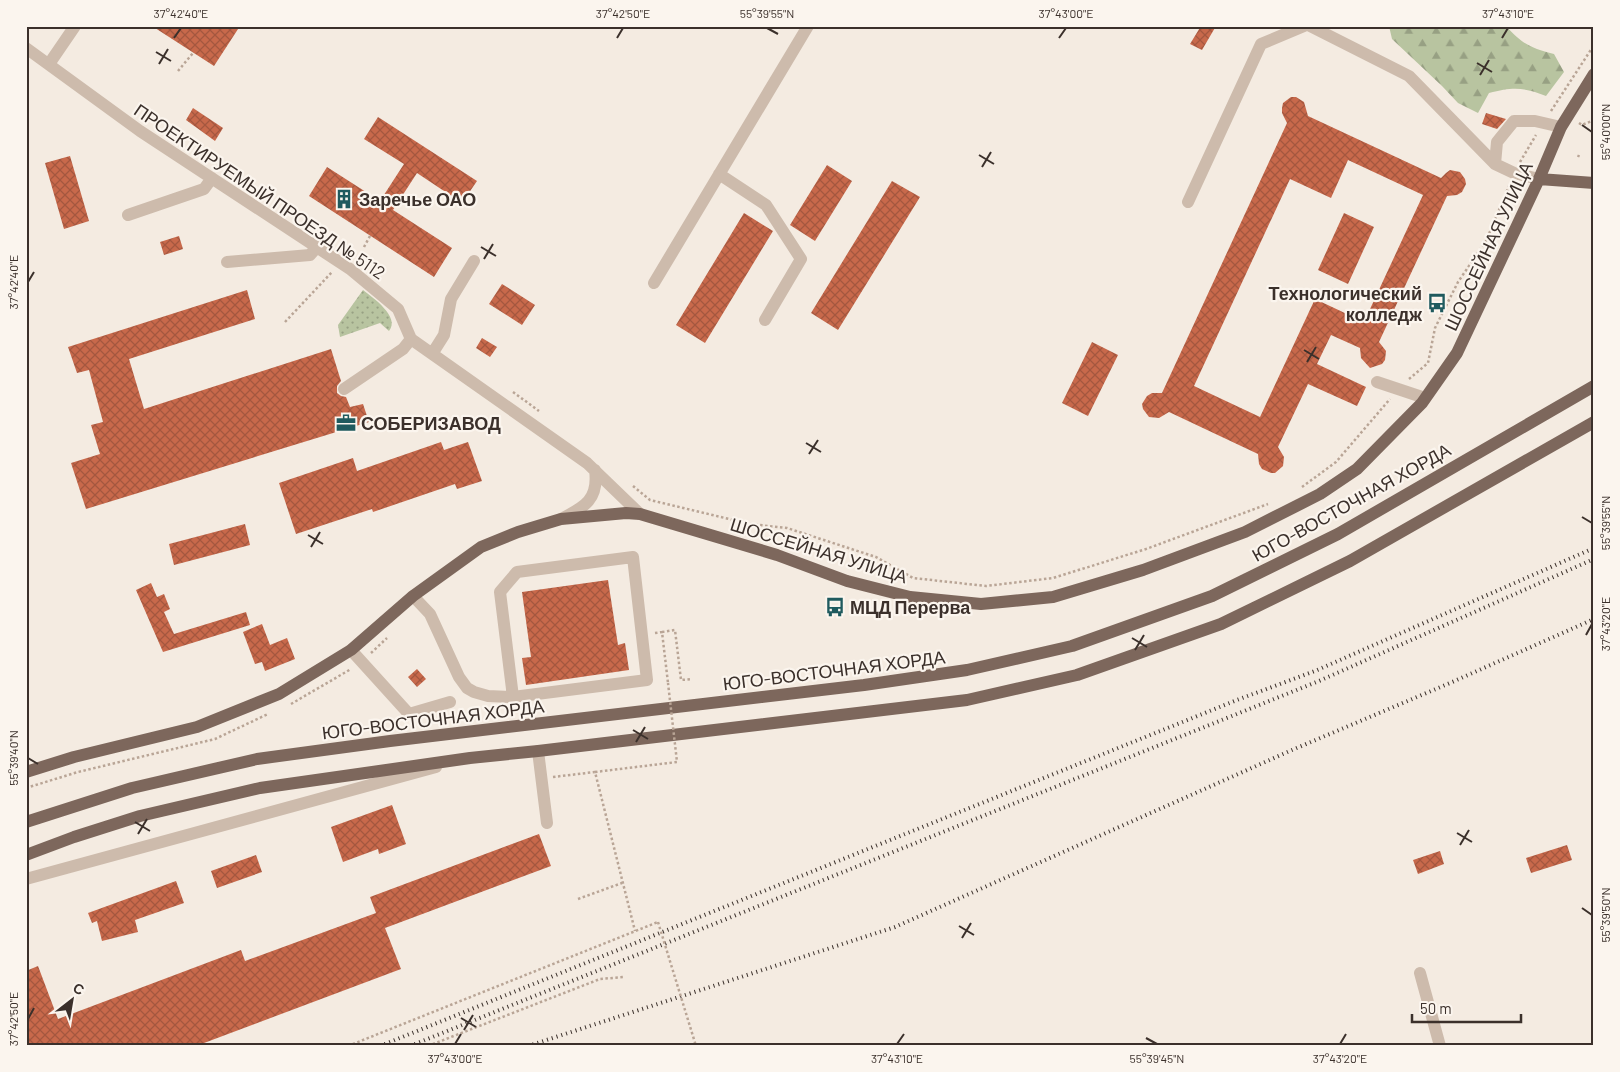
<svg xmlns="http://www.w3.org/2000/svg" width="1620" height="1072" font-family="Barlow,sans-serif">
  <style>
    .grass { fill: url(#grass-dots) }
    .forest { fill: url(#forest-firs) }
    .building { fill: url(#building-cross-hatch); fill-rule: evenodd }
    .lines { fill: none; stroke-linecap: round; stroke-linejoin: round }
    .path { stroke: #b9a596; stroke-width: 2.5; stroke-dasharray: 2.5 2.5; stroke-linecap: butt }
    .minor { stroke: #cdbbac; stroke-width: 12 }
    .major { stroke: #7d675c; stroke-width: 12 }
    .rail { stroke: #3b302b; stroke-width: 4; stroke-dasharray: 1 4; stroke-linecap: butt }
    .path-bridge { stroke: #b9a596; stroke-width: 2.5; stroke-dasharray: 2.5 2.5; stroke-linecap: butt }
    .ticks { fill: none; stroke: #3b302b; stroke-width: 2 }
    .labels { text-anchor: middle; dominant-baseline: central; stroke-width: 4.5; stroke-linejoin: round; paint-order: stroke }
    .street-label { font-size: 18px; fill: #3b302b; stroke: #fbf5ee }
    .poi-label { font-size: 18px; font-weight: bold; fill: #3b302b; stroke: #fbf5ee; text-anchor: start }
    .neatline { fill: none; stroke: #3b302b; stroke-width: 2 }
    .ticks-label { font-size: 12px; text-anchor: middle; fill: #3b302b }
  </style>
  <defs>
    <pattern id="grass-dots" width="8" height="8" patternUnits="userSpaceOnUse" patternTransform="scale(1.25)"><rect width="8" height="8" fill="#b8c4a0"/><path d="M2 2h.1M6 6h.1" fill="none" stroke="#97a083" stroke-width="1.8" stroke-linecap="round"/></pattern>
    <pattern id="forest-firs" width="22" height="20" patternUnits="userSpaceOnUse" patternTransform="scale(1.25)"><rect width="22" height="20" fill="#b8c4a0"/><path d="M5 1l3.5 6h-7zM16 11l3.5 6h-7z" fill="#97a083"/></pattern>
    <pattern id="building-cross-hatch" width="8" height="8" patternUnits="userSpaceOnUse" patternTransform="scale(1.25)"><rect width="8" height="8" fill="#c8694b"/><path d="M0 0l8 8M0 8l8-8" fill="none" stroke="#a4573f"/></pattern>
  </defs>
  <rect width="100%" height="100%" fill="#f4ebe1"/>
  <path class="grass" d="M363,290c9,7 38,27 26,41l-9,-8 -40,14 -2,-12z"/>
  <path class="forest" d="M1389,26h117c16,18 25,22 48,28l10,18 -18,24c-23,-9 -33,-9 -57,-3l-11,20 -20,-10 -16,-17 -50,-47z"/>
  <path class="building" d="M152,26h88l-26,40z
    M1201,26h15l-14,24 -12,-6z
    M1291,97h5l8,5 4,14 133,62 5,-5 4,-3 10,2 5,7 1,5 -4,8 -5,3 -10,1 -68,146 7,9 -1,9 -3,4 -12,4 -9,-10 -1,-10 -29,-13 -14,29 49,23 -9,19 -49,-22 -30,63 6,10 -1,9 -8,7h-4l-9,-4 -3,-5 -1,-10 -89,-42 -10,6 -10,-1 -6,-8 -1,-5 5,-8 5,-3h10l125,-270 -5,-10v-5l1,-5zM1348,160l75,35 -59,127 -49,-23 -55,118 -66,-31 96,-207 41,19z
    M193,108l30,20 -8,13 -29,-21z
    M1486,113l20,6 -9,10 -15,-5z
    M378,117l99,64 -15,22 -45,-30 -24,37 59,38 -18,29 -125,-81 18,-29 53,34 24,-37 -40,-25z
    M70,156l19,65 -25,8 -19,-66z
    M827,165l25,16 -37,60 -25,-16z
    M892,181l28,16 -82,133 -27,-17z
    M744,213l29,18 -68,112 -29,-18z
    M1344,213l30,14 -26,57 -30,-14z
    M179,236l4,13 -19,6 -4,-13z
    M502,284l33,21 -13,20 -33,-21z
    M247,290l8,29 -126,40 15,50 187,-60 10,32 -4,5v7l4,3 5,1 4,10 13,-3 6,18 -283,87 -15,-46 29,-9 -9,-29 12,-3 -14,-52 -12,3 -9,-26z
    M482,338l15,9 -7,10 -14,-9z
    M1092,342l26,13 -30,61 -26,-13z
    M441,442l3,8 24,-8 14,39 -25,8 -2,-5 -82,28 -1,-3 -76,25 -17,-51 74,-25 4,13z
    M245,524l5,21 -76,20 -5,-21z
    M608,580l10,65 7,-2 4,27 -103,15 -4,-27 9,-1 -9,-65z
    M151,583l6,14 7,-3 6,15 -6,3 10,22 72,-22 4,13 -87,27 -27,-62z
    M262,624l8,21 17,-7 8,21 -30,12 -3,-9 -7,2 -12,-32z
    M417,669l9,10 -9,8 -9,-10z
    M392,805l14,39 -27,10 -1,-5 -35,13 -12,-35z
    M539,834l12,32 -166,62 16,41 -205,77h-170v-75l12,-5 20,53 183,-69 4,11 131,-48 -6,-16z
    M1567,845l5,15 -41,13 -5,-15z
    M1440,851l4,13 -26,10 -5,-14z
    M256,855l6,17 -45,16 -6,-17z
    M176,881l8,22 -49,17 3,12 -36,9 -5,-20 -5,2 -4,-10z"/>
  <g class="lines">
    <path class="path" d="M178,71l15,-18
      M1551,111l43,-66
      M1579,123l3,2 12,-5
      M1578,157l1,-2
      M1520,162l16,-27
      M364,247l6,-11
      M285,322l47,-50
      M1409,379l19,-16 7,-35 23,-46 28,-41 23,-55
      M513,392l26,19
      M633,486l17,14 100,24 37,4 89,29 37,21 73,8 67,-8 93,-29 122,-45
      M1302,487l34,-25 54,-63
      M662,632l13,-2 6,50 11,-1
      M655,633l7,-1 6,51
      M371,653l16,-15
      M291,704l60,-35
      M553,777l42,-5 40,159
      M26,788l52,-16 137,-33 53,-25
      M578,899l44,-16
      M348,1046l310,-124
      M428,1046l172,-67 24,-2"/>
    <path class="minor" d="M1310,26l99,50 86,88 19,9 25,6
      M26,48l114,83 210,138 48,40 13,30 176,124 53,51
      M49,64l26,-38
      M1495,164l2,-22 17,-21h21l26,6
      M719,174l47,31 35,54 -36,61
      M1188,202l73,-158 43,-18
      M128,215l76,-26 8,-11
      M227,262l83,-7 7,-8
      M654,283l154,-257
      M432,354l12,-19 7,-36 23,-38
      M1377,382l48,16
      M344,389l59,-40 8,-10
      M561,519c24,-12 38,-20 34,-49
      M413,596l17,18 29,63 8,11 7,4 14,4 25,1 134,-17 -14,-123 -116,15 -17,20 13,105
      M351,650l58,64 41,-12
      M538,751l9,72
      M26,879l410,-112
      M1420,973l20,73"/>
    <path class="major" d="M1539,179l55,4
      M26,772l48,-15 123,-30 82,-33 72,-44 62,-54 68,-49 37,-15 43,-13 65,-6 14,1 137,41 70,26 63,16 71,7 72,-7 90,-27 102,-38 75,-38 37,-25 65,-66 35,-50 82,-174 22,-52 33,-53
      M26,822l106,-34 125,-29 133,-18 474,-56 103,-15 105,-24 140,-50 126,-62 256,-148
      M26,855l48,-18 66,-21 120,-28 210,-30 68,-7 429,-51 110,-25 144,-51 129,-63 244,-139"/>
    <path class="rail" d="M380,1046l857,-346 78,-29 279,-123
      M410,1046l909,-365 275,-122
      M528,1046l367,-119 397,-177 158,-67 144,-64"/>
    <path class="path-bridge" d="M595,772l82,-10 -9,-79
      M658,922l38,124"/>
  </g>
  <path class="ticks" d="M767,28l11,6M174,38l7,-10M617,38l6,-10M1059,38l7,-10M1502,38l6,-10M156,52l15,9M1477,63l15,9M159,64l9,-15M1480,75l9,-15M1582,125l10,7M979,155l15,9M982,167l9,-15M481,247l15,9M484,259l9,-15M28,282l6,-10M1304,350l15,9M1307,362l9,-15M806,443l15,9M809,454l9,-14M1582,517l10,6M308,535l15,9M311,547l9,-15M1586,635l6,-11M1132,638l15,9M1135,650l9,-15M633,730l15,9M636,742l9,-15M28,758l10,6M135,822l15,9M1457,833l15,9M138,834l9,-15M1460,845l9,-15M1582,908l10,7M959,926l15,9M962,938l9,-15M461,1018l15,9M28,1019l6,-11M464,1030l9,-15M1146,1038l11,6M455,1044l6,-10M897,1044l7,-10M1340,1044l6,-10"/>
  <defs>
    <symbol id="building-bare" viewBox="-9 -9 18 18"><path d="M-4-6H4V6H1V3H-1V6H-4ZM-2.5-4.3h1.7v1.8h-1.7ZM.8-4.3h1.7v1.8H.8ZM-2.5-1h1.7V.8h-1.7ZM.8-1h1.7V.8H.8Z" fill="#1f5a5e" stroke="#fbf5ee" stroke-width="2.5" paint-order="stroke"/></symbol>
    <symbol id="bus-bare" viewBox="-9 -9 18 18"><path d="M-5-6H5V4H4V6H2V4H-2V6H-4V4H-5ZM-3.5-4V0h7V-4ZM-3.5 1.2v1.5H-2V1.2ZM2 1.2v1.5H3.5V1.2Z" fill="#1f5a5e" stroke="#fbf5ee" stroke-width="2.5" paint-order="stroke"/></symbol>
    <symbol id="office-bare" viewBox="-9 -9 18 18"><path d="M-6-3h4V-5.5h4V-3h4V5H-6ZM-1-4.5V-3h2v-1.5ZM-6 0V1H6V0Z" fill="#1f5a5e" stroke="#fbf5ee" stroke-width="2.5" paint-order="stroke"/></symbol>
  </defs>
  <g fill-rule="evenodd">
    <use href="#building-bare" x="330" y="185" width="28" height="28"/>
    <use href="#bus-bare" x="1423" y="289" width="28" height="28"/>
    <use href="#office-bare" x="332" y="409" width="28" height="28"/>
    <use href="#bus-bare" x="821" y="593" width="28" height="28"/>
  </g>
  <g class="labels">
    <g class="street-label">
      <text transform="translate(260 191) rotate(34)">ПРОЕКТИРУЕМЫЙ ПРОЕЗД № 5112</text>
      <text transform="translate(1488 246) rotate(-65)">ШОССЕЙНАЯ УЛИЦА</text>
      <text transform="translate(1351 502) rotate(-29)">ЮГО-ВОСТОЧНАЯ ХОРДА</text>
      <text transform="translate(819 550) rotate(17)">ШОССЕЙНАЯ УЛИЦА</text>
      <text transform="translate(834 670) rotate(-7)">ЮГО-ВОСТОЧНАЯ ХОРДА</text>
      <text transform="translate(433 719) rotate(-7)">ЮГО-ВОСТОЧНАЯ ХОРДА</text>
    </g>
    <g class="poi-label">
      <text x="359" y="199">Заречье ОАО</text>
      <text x="1422" y="293" text-anchor="end">Технологический<tspan x="1422" dy="21">колледж</tspan></text>
      <text x="361" y="423">СОБЕРИЗАВОД</text>
      <text x="850" y="607">МЦД Перерва</text>
    </g>
  </g>
  <rect width="1620" height="1072" fill="none" stroke="#fbf5ee" stroke-width="55"/>
  <g transform="translate(72 1000) rotate(31)" stroke="#fbf5ee" stroke-width="4" paint-order="stroke">
  <path d="M0-4L9 19L0 12L-9 19Z" fill="#3b302b"/>
  <text y="-8" font-size="14" font-weight="bold" text-anchor="middle" fill="#3b302b">С</text>
  </g>
  <path d="M1412 1014v8h109v-8" fill="none" stroke="#3b302b" stroke-width="2.5"/>
  <text x="1420" y="1014" font-size="15" fill="#3b302b" stroke="#fbf5ee" stroke-width="4" paint-order="stroke">50 m</text>
  <rect x="28" y="28" width="1564" height="1016" class="neatline"/>
  <g class="ticks-label">
    <text x="181" y="18">37°42'40"E</text>
    <text x="623" y="18">37°42'50"E</text>
    <text x="767" y="18">55°39'55"N</text>
    <text x="1066" y="18">37°43'00"E</text>
    <text x="1508" y="18">37°43'10"E</text>
    <text transform="translate(1606 132) rotate(-90)" y="4">55°40'00"N</text>
    <text transform="translate(14 282) rotate(-90)" y="4">37°42'40"E</text>
    <text transform="translate(1606 523) rotate(-90)" y="4">55°39'55"N</text>
    <text transform="translate(1606 624) rotate(-90)" y="4">37°43'20"E</text>
    <text transform="translate(14 758) rotate(-90)" y="4">55°39'40"N</text>
    <text transform="translate(1606 915) rotate(-90)" y="4">55°39'50"N</text>
    <text transform="translate(14 1019) rotate(-90)" y="4">37°42'50"E</text>
    <text x="455" y="1063">37°43'00"E</text>
    <text x="897" y="1063">37°43'10"E</text>
    <text x="1157" y="1063">55°39'45"N</text>
    <text x="1340" y="1063">37°43'20"E</text>
  </g>
</svg>
